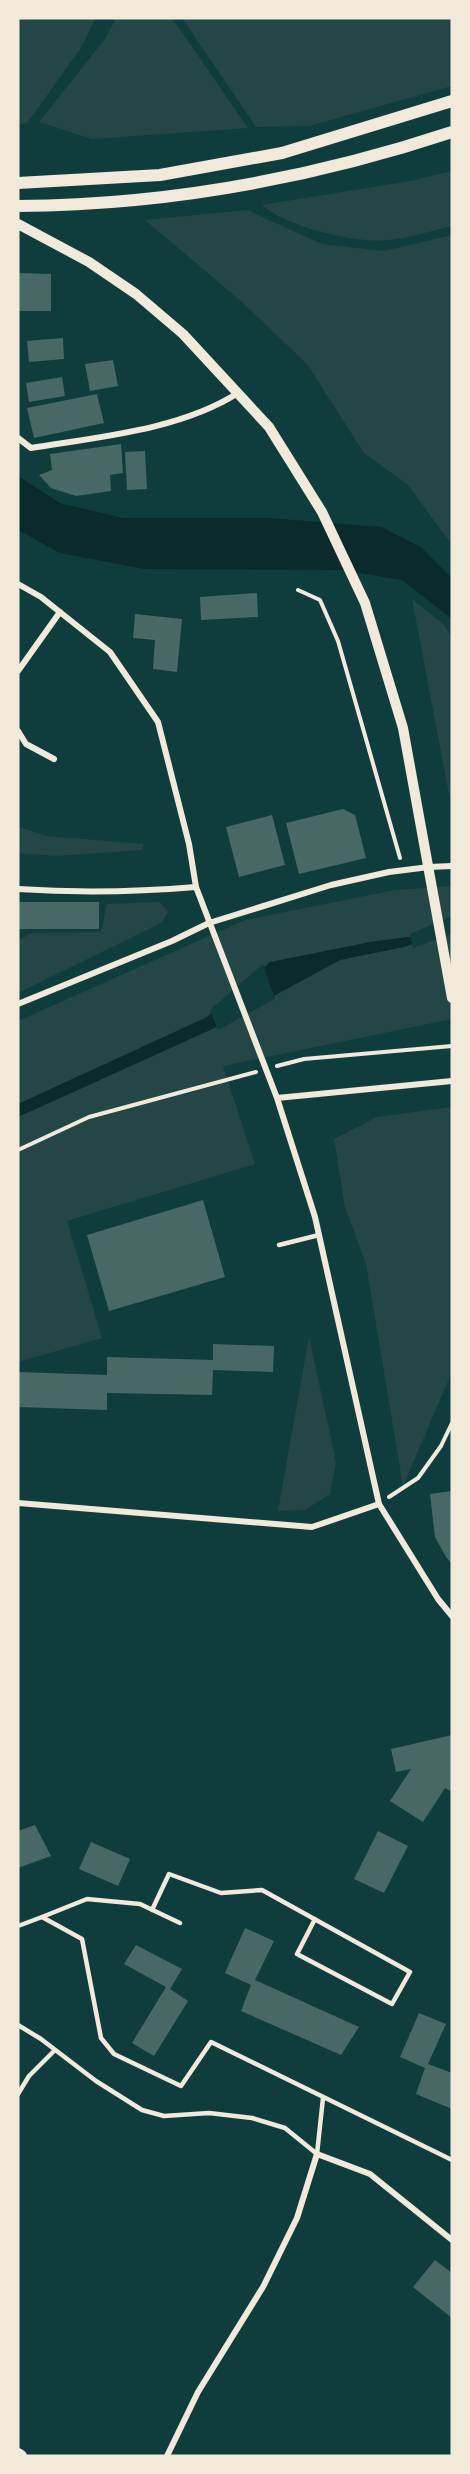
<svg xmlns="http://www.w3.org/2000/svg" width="470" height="2474" font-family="'Space Grotesk',sans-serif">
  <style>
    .green { fill: #244646 }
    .water { fill: #0a2a2b }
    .pier { fill: #0f3d3e }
    .building { fill: #486865 }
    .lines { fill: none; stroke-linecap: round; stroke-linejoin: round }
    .path { stroke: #f1e9da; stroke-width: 4 }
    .service { stroke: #f1e9da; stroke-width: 4.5 }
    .minor { stroke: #f1e9da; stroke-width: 6 }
    .tertiary { stroke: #f1e9da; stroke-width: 10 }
    .secondary { stroke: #f1e9da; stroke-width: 12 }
  </style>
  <rect width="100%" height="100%" fill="#0f3d3e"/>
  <path class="green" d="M18,18h78l-16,31 -52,73 -10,3z
    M116,18h56l76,110 -156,11 -53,-17 66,-83z
    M182,18h270v68l-143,40 -53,1z
    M452,171v55c-21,5 -42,12 -63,14 -33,4 -102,-13 -127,-35l148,-24z
    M247,210l75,34 62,7 68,-16v310l-44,-60 -44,-32 -57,-89 -65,-62 -97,-82z
    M412,599l31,25 9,13v173z
    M18,827l29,9 97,8 -2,6 -86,6 -38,-3z
    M452,886v133l-229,47 32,98 -188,57 35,117 -84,24v-341l227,-101 150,-30z
    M160,902l8,10 -7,11 -143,70v-53l15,-7 68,-1 6,-28z
    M452,1107v265l-49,114 -37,-222 -21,-57 -11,-68 43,-22z
    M309,1337l27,125 -6,32 -25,16 -27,1z"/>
  <path class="water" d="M18,476l42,27 63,15h146l112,9 40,20 31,31v41l-50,-39 -61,-10 -197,-1 -84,-16 -42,-23z
    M452,931l-48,16 -64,13 -123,67 -199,90v-13l189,-87 63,-55 100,-20z"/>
  <path class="pier" d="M452,916v18l-39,14 -3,-14z
    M263,964l12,35 -57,31 -8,-20z"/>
  <path class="building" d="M18,273l33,1v37h-33z
    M63,338l1,21 -35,3 -2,-21z
    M113,360l5,26 -28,5 -5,-27z
    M62,377l3,19 -36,6 -3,-19z
    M97,394l7,29 -70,15 -7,-30z
    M121,444l2,29 -13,2 1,16 -35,5 -25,-8 -12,-13 13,-5 -2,-16z
    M145,451l2,38 -20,1 -2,-38z
    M257,593l1,24 -57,3 -1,-23z
    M135,614l47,5 -5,53 -24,-3 2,-29 -22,-2z
    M343,809l12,6 11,43 -67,16 -13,-51z
    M272,815l13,50 -46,12 -13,-50z
    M18,902h81v27h-81z
    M203,1200l22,77 -116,34 -22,-76z
    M213,1344l61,2 -1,26 -60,-2 -1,25 -105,-2v17l-89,-3v-35l89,3v-18l106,3z
    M452,1491v73l-6,-7 -11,-20 -5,-43z
    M452,1735v57l-7,-4 -22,34 -33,-21 21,-32 -15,3 -5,-23z
    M35,1825l16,31 -33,12v-37z
    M378,1831l30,15 -24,47 -30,-14z
    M91,1842l39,17 -12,27 -39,-17z
    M245,1928l29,13 -19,39 104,47 -18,28 -100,-44 10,-26 -26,-12z
    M136,1945l46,24 -12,20 18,12 -34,55 -22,-13 34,-56 -42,-23z
    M419,2013l27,11 -18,40 24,9v36l-36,-15 9,-26 -25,-11z
    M435,2260l17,13v45l-39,-31z"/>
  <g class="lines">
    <path class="path" d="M298,590l22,10 18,41 62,217
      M277,1066l27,-7 148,-13
      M18,1150l71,-33 167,-45
      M389,1497l29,-19 23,-32 11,-23"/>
    <path class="service" d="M279,1245l40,-10
      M152,1910l17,-36 52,19 41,-3 148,82 -18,32 -95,-50 18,-35
      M42,1917l45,-18 53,5 40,19
      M18,1926l24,-9 40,22 19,99 13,16 67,32 30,-44 241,118
      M18,2025l23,14 55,42 46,29 22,6 45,-3 43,5 33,10 32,26
      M18,2094l11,-18 26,-26
      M317,2154l6,-56"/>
    <path class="minor" d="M18,438l13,10c67,-11 149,-18 207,-55
      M18,584l23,13 69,55 48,70 31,122 7,43 81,211
      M18,671l42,-59
      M18,731l8,13 28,15
      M18,889c60,4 118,3 178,-2
      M18,1004l154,-63 37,-18 122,-38 58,-13 40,-5 23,-1
      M452,1081l-175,17 38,119 64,287 59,95 14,17
      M18,1503l294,24 67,-23
      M167,2456l31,-64 65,-105 34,-69 20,-64 53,20 82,66"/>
    <path class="tertiary" d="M18,224l71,38 47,32 47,40 86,93 53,85 43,91 38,125 49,270"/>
    <path class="secondary" d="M18,183l142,-8 122,-22 170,-52
      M18,206c147,-1 295,-28 434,-74
      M18,2454l3,2"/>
  </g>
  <rect width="470" height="2474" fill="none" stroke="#f1e9da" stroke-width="39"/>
</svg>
